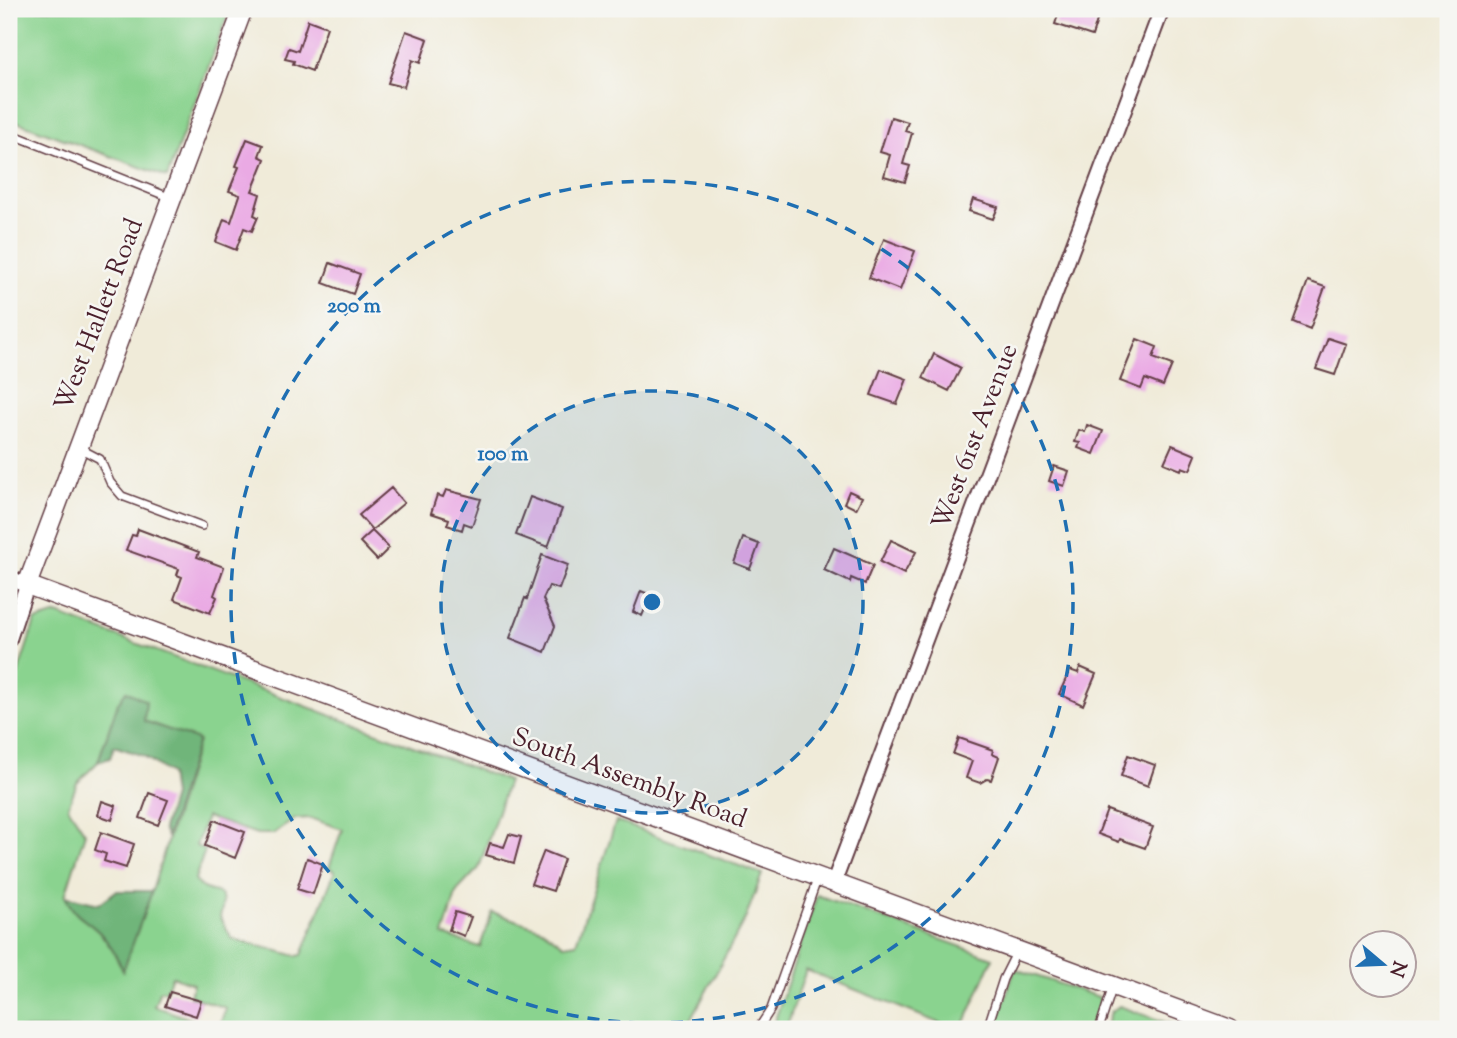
<svg xmlns="http://www.w3.org/2000/svg" width="1457" height="1038" font-family="'Sorts Mill Goudy',serif">
  <style>
    .green { fill: #8ad38f; stroke: #6a795d; stroke-width: 2; fill-rule: evenodd }
    .forest { fill: #6fb57a; stroke: #5c6a52; stroke-width: 2 }
    .building { fill: #eaaae4 }
    .lines { fill: none; stroke-linecap: round; stroke-linejoin: round }
    .service-casing { stroke: #633e45; stroke-width: 10 }
    .minor-casing { stroke: #633e45; stroke-width: 18 }
    .tertiary-casing { stroke: #633e45; stroke-width: 21 }
    .service { stroke: #fff; stroke-width: 7 }
    .minor { stroke: #fff; stroke-width: 14 }
    .tertiary { stroke: #fff; stroke-width: 18 }
    .ring { fill: none; stroke: #1f6fb2; stroke-width: 3.5; stroke-dasharray: 12 9 }
    .labels { text-anchor: middle; dominant-baseline: central; stroke-width: 5; stroke-linejoin: round; paint-order: stroke }
    .street-label { font-size: 26px; fill: #4a1f2b; stroke: #f6f6f2 }
    .centre { fill: #1f6fb2; stroke: #f6f6f2; stroke-width: 3.5 }
    .ring-label { font-size: 21px; text-anchor: middle; font-weight: bold; fill: #1f6fb2; stroke: #f6f6f2; stroke-width: 5; stroke-linejoin: round; paint-order: stroke }
  </style>
  <rect width="100%" height="100%" fill="#f6f6f2"/>
  <filter id="ink" filterUnits="userSpaceOnUse"><feTurbulence type="fractalNoise" baseFrequency=".0143" numOctaves="2"/><feDisplacementMap in="SourceGraphic" scale="14" xChannelSelector="R" yChannelSelector="G"/><feConvolveMatrix kernelMatrix="1 2 1 2 8 2 1 2 1" color-interpolation-filters="sRGB"/></filter>
  <filter id="wash" filterUnits="userSpaceOnUse"><feTurbulence type="fractalNoise" baseFrequency=".00686" numOctaves="4" result="noise"/><feDisplacementMap in="SourceGraphic" scale="28" xChannelSelector="R" yChannelSelector="G"/><feGaussianBlur stdDeviation="1.57" result="paint"/><feColorMatrix in="noise" values="0 0 0 0 0 0 0 0 0 0 0 0 0 0 0 0 0 1.4 0 .05"/><feComposite in="paint" operator="in"/></filter>
  <g filter="url(#wash)">
    <rect width="100%" height="100%" fill="#f0ebd9"/>
    <path class="green" d="M9,9h221l-63,168 -158,-58z
      M57,614l451,167 -29,87 -22,23 -14,44 37,12 12,-35 50,17 22,16 12,-2 40,-122 146,53 -16,43 -60,112h-468l8,-21 -36,-12 3,-12 -21,-8 -6,15 -6,-1 -6,16 39,14 -2,9h-182v-328l26,-80zM127,691l17,30 54,20 -46,150 -29,79c-7,-14 -13,-27 -24,-38 -17,-16 -22,-13 -34,-36l20,-63 -17,-26 9,-24 21,-21 20,-59zM206,817l51,17h16l22,-15 15,-1 32,11 -13,39 6,3 -33,84 -5,1 -65,-17 -12,-22c11,-38 -15,-16 -25,-38l10,-29 -9,-4z
      M817,895l176,63 -31,71h-8l-148,-59 -20,59h-14z
      M1015,969l84,28 3,11 -7,21h-100z
      M1119,1006l65,23h-79l6,-17z"/>
    <path class="forest" d="M126,691l20,10 -2,20 54,19 -31,97 -4,-8 10,-33 -3,-22 -26,-18 -30,-10 -4,12 -12,4 20,-59z
      M116,891h36l-29,80c-6,-15 -13,-27 -24,-39 -17,-16 -22,-12 -34,-36l34,8z"/>
    <g id="blocks">
      <path class="building" d="M1060,9l24,4 1,-4 14,5 -7,22 -37,-12z
        M308,20l19,7 -15,44 -19,-7 1,-3 -9,-2 4,-11 9,3z
        M406,31l22,8 -8,24 -8,-3 -8,27 -16,-4z
        M891,117l17,5 -3,9 7,2 -9,31 7,2 -5,16 -21,-6 6,-21 -10,-3z
        M247,139l16,6 -4,11 6,3 -13,32 8,3 -6,21 4,2 -6,14 -8,-3 -8,22 -20,-8 8,-23 7,3 9,-27 -11,-4 10,-24 -3,-1z
        M973,199l25,8 -5,12 -24,-8z
        M884,239l31,12 -15,39 -31,-12z
        M330,263l30,11 -7,20 -30,-11z
        M1308,281l17,6 -15,42 -17,-7z
        M1328,338l18,6 -11,31 -19,-6z
        M1137,339l20,8 -4,11 19,7 -9,21 -18,-7 -4,10 -21,-8z
        M934,354l27,14 -12,23 -26,-13z
        M881,369l26,10 -10,25 -26,-9z
        M1087,425l16,6 -9,23 -16,-6 2,-5 -5,-1 4,-12 6,2z
        M1172,445l24,10 -6,15 -8,-3 -1,3 -17,-7z
        M1054,466l15,5 -5,15 -15,-5z
        M391,488l13,15 -32,27 -13,-15z
        M446,490l35,9 -9,27 -8,-3 -2,7 -15,-5 2,-6 -18,-6 6,-18 6,2z
        M849,491l13,6 -6,12 -12,-6z
        M530,497l32,12 -14,38 -32,-12z
        M138,529l61,23 -2,5 27,10 -10,28 3,2 -7,16 -36,-14 8,-22 -5,-2 2,-6 -53,-19 6,-15 4,1z
        M372,531l17,17 -12,12 -17,-18z
        M743,538l16,6 -9,25 -16,-6z
        M891,540l25,12 -12,22 -24,-12z
        M834,548l39,17 -8,19 -14,-6 -1,4 -26,-12z
        M542,555l26,10 -9,24 -10,-3 -6,13 12,27 -10,26 -35,-14 15,-40 2,1z
        M641,591l10,4 -9,21 -9,-4z
        M1080,667l16,7 -13,31 -24,-11 11,-24 8,3z
        M959,738l34,12 -1,4 7,3 -8,23 -4,-1 -7,4 -14,-5 6,-17 -19,-7z
        M1128,755l27,10 -7,21 -27,-10z
        M149,793l19,7 -10,25 -18,-7z
        M102,801l14,5 -4,14 -14,-5z
        M1107,810l46,17 -8,21 -25,-9 -1,3 -21,-8z
        M214,820l31,12 -10,26 -30,-12z
        M101,832l33,12 -8,24 -22,-7 2,-7 -11,-4z
        M509,834l12,3 -7,26 -28,-8 4,-12 14,4z
        M544,851l20,8 -11,32 -22,-7z
        M307,858l16,6 -10,30 -16,-5z
        M455,912l16,5 -7,19 -15,-6z
        M170,992l31,9 -5,15 -31,-10z"/>
    </g>
  </g>
  <g filter="url(#ink)">
    <use href="#blocks" fill-opacity="0" stroke="#633e45" stroke-width="2"/>
    <g class="lines">
      <defs>
        <path id="service" d="M9,133l162,65
          M79,448l21,11 10,23 12,14 80,30
          M758,1029l13,-20 47,-132
          M987,1029l16,-50 14,-28
          M1099,1029l14,-43"/>
        <path id="minor" d="M9,578l18,7 -18,54
          M834,882l328,-873"/>
        <path id="tertiary" d="M243,9l-216,576 1203,444"/>
      </defs>
      <use href="#service" class="service-casing"/>
      <use href="#minor" class="minor-casing"/>
      <use href="#tertiary" class="tertiary-casing"/>
      <use href="#service" class="service"/>
      <use href="#minor" class="minor"/>
      <use href="#tertiary" class="tertiary"/>
    </g>
  </g>
  <circle cx="652" cy="602" r="211" fill="#1f6fb2" fill-opacity=".12"/>
  <g class="ring">
    <circle cx="652" cy="602" r="211"/>
    <circle cx="652" cy="602" r="421"/>
  </g>
  <g class="labels">
    <g class="street-label">
      <text transform="translate(100 315) rotate(-69)">West Hallett Road</text>
      <text transform="translate(976 437) rotate(-69)">West 61st Avenue</text>
      <text transform="translate(629 779) rotate(20)">South Assembly Road</text>
    </g>
  </g>
  <circle cx="652" cy="602" r="10" class="centre"/>
  <g class="ring-label">
    <text x="354" y="312">200 m</text>
    <text x="503" y="460">100 m</text>
  </g>
  <rect width="1457" height="1038" fill="none" stroke="#f6f6f2" stroke-width="35"/>
  <g transform="translate(1383 964) rotate(109)"><circle r="33" fill="#f6f6f2" stroke="#b1a0a2" stroke-width="2"/>
  <path d="M0-5L12 26L0 18L-12 26Z" fill="#1f6fb2"/>
  <text y="-10" font-size="19" font-weight="bold" text-anchor="middle" fill="#4a1f2b">N</text>
  </g>
</svg>
